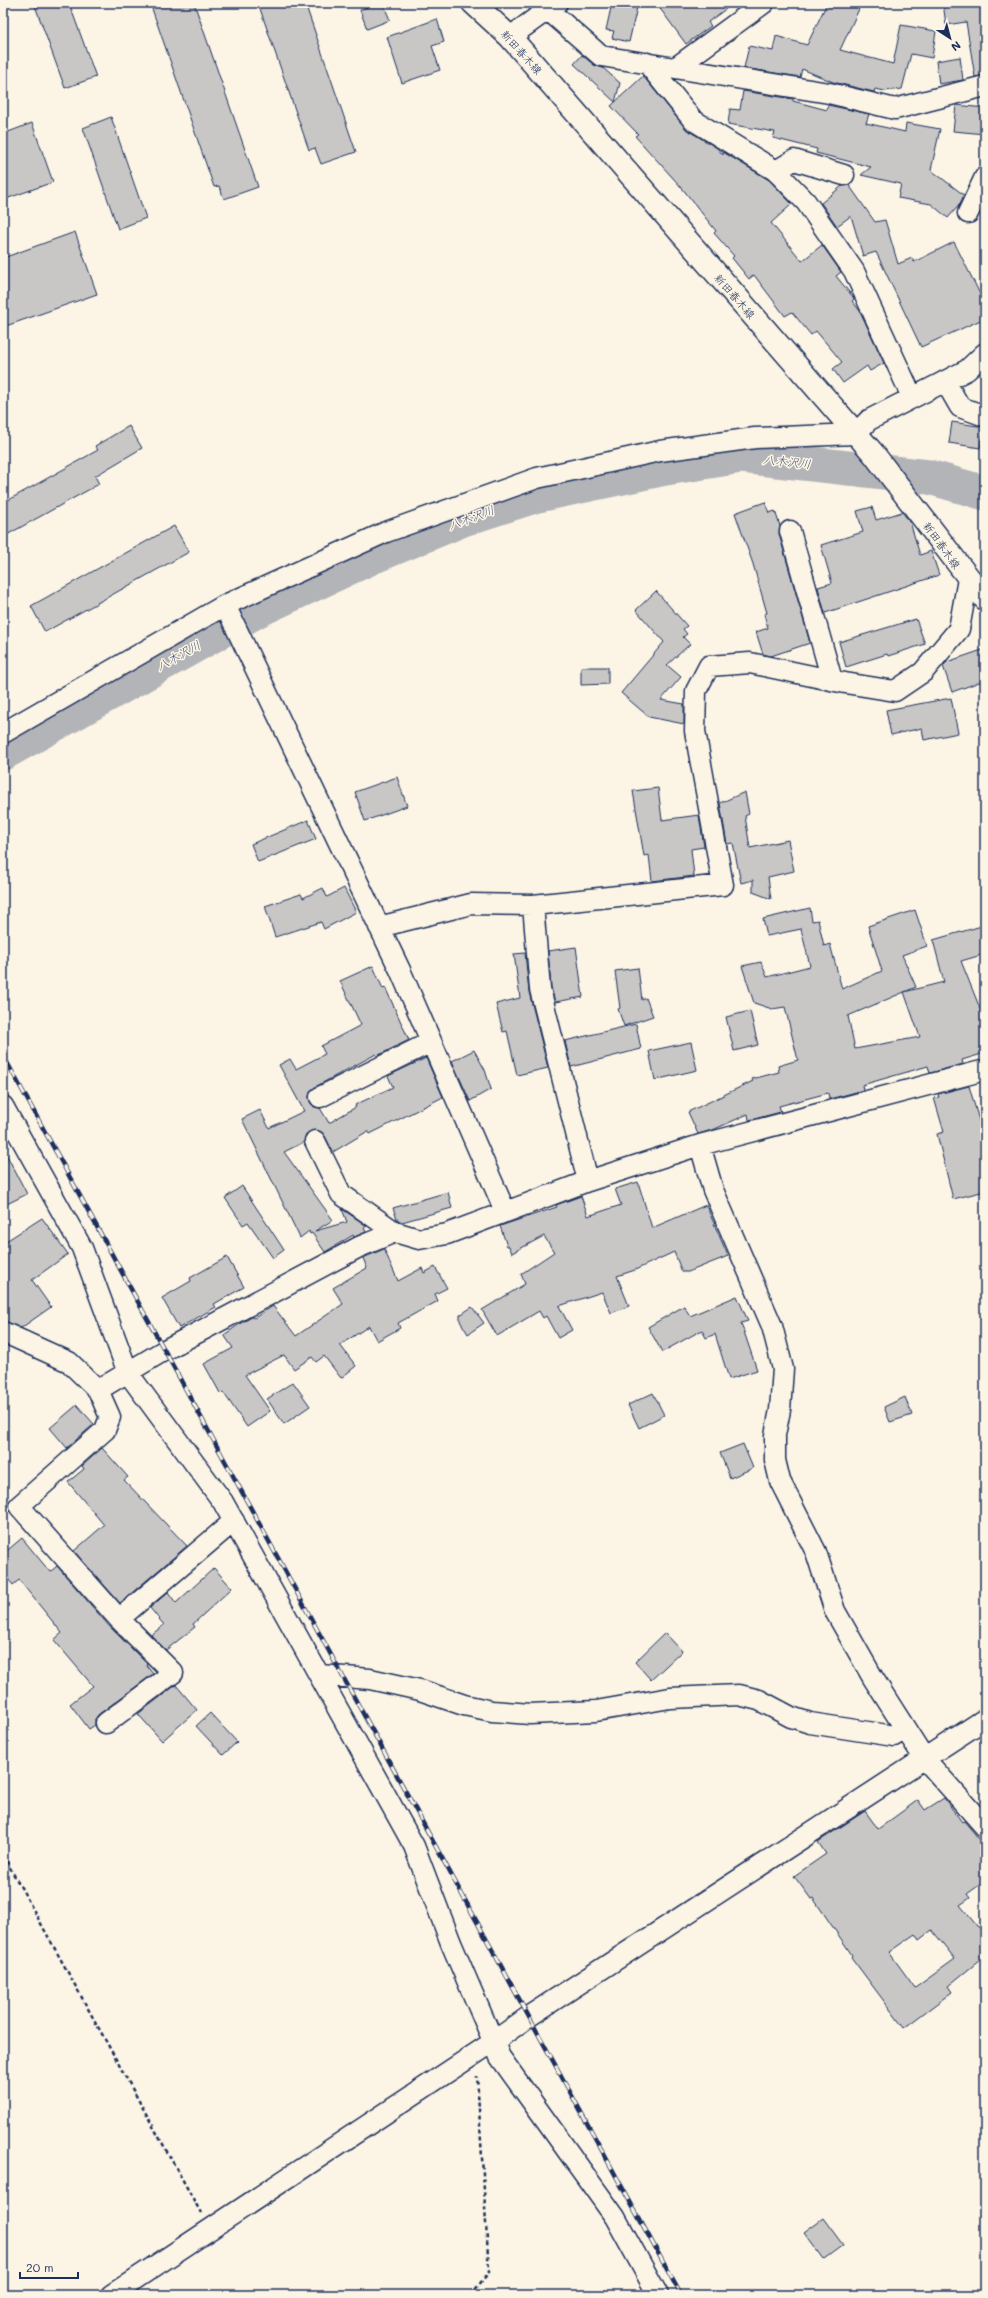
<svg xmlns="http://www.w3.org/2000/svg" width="988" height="2298" font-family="Mali,'Klee One',sans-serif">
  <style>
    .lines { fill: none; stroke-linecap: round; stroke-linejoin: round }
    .river { stroke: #b2b4b8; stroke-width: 35 }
    .building { fill: #c8c7c6; stroke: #1b2f5e; fill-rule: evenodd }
    .minor-casing { stroke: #1b2f5e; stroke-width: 23 }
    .major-casing { stroke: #1b2f5e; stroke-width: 25 }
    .path { stroke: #1b2f5e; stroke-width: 2.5; stroke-dasharray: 4 3; stroke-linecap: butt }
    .minor { stroke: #fcf5e5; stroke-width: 20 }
    .major { stroke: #fcf5e5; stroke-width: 22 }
    .rail-casing { stroke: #1b2f5e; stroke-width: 4.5 }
    .rail { stroke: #fcf5e5; stroke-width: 3; stroke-dasharray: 9; stroke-linecap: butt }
    .labels { text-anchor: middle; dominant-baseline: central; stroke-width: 3; stroke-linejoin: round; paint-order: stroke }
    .street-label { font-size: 11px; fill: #1b2f5e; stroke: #fcf5e5 }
    .water-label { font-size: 12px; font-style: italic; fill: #485779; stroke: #fcf5e5 }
  </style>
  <rect width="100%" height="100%" fill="#fcf5e5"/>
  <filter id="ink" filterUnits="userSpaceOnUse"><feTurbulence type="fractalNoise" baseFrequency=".025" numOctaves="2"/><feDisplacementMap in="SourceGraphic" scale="8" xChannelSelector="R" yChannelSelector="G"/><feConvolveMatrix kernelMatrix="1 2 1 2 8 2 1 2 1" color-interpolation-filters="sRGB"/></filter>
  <g filter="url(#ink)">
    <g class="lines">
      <path class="river" d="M3,753l253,-142 118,-55 89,-37 71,-23 132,-28 75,-12 188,21 56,16"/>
    </g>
    <path class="building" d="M34,3h35l27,74 -31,11z
      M150,3h44l64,184 -34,12 -5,-13 -5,1z
      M258,3h47l51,149 -35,12 -6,-16 -6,2z
      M377,3h6l7,17 -23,9 -7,-19z
      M612,3h26l-9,39 -17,-4 2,-7 -8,-1z
      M656,3h78l-26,19 3,4 -25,18z
      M827,3h20l12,6 -19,41 53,14 8,-39 35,6 -4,27 -21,-4 -9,35 -17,2 -10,-2 -1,3 -41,-10 -31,-13 -2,8 -56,-9 5,-22 24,5 3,-15 31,9z
      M943,3h42v72l-10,2 -9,-55 -20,3z
      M437,19l7,23 -12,4 8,24 -38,13 -15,-46z
      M582,55l12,10 9,3 17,15 -5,19 -41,-38z
      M960,57l3,23 -24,4 -3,-23z
      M643,76l44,54 30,18 6,7v-3l46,28 23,24 -21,19 31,38 20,-16 19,27 -5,4 17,21 1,2 -2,2 8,10 24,52 -14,8 -3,-5 -24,17 -10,-14 9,-7 -26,-31 -5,4 -19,-23 -7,4 -31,-41 -5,4 -17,-21 2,-2 -20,-23 2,-2 -34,-43 -47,-52 3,-2 -27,-28z
      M743,91l50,8v2l34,9 1,-5 41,9 -3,9 39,9 1,-9 34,6 -9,41 33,25 -4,9 -12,14 -17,-14 -33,-6 3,-14 -40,-9 10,-8 -55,-14 1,-4 -44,-11 2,-6 -47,-8 2,-15 10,1z
      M956,105l29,3v26l-32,-3z
      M111,117l35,101 -28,11 -35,-101z
      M32,123l21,59 -50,18v-66z
      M849,185l26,37 10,-2 13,44 14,-6 2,4 40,-20 31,62v14l-64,29 -45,-95 -13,4 -12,-40 -14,10 -16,-23 21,-17z
      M75,232l22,62 -94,33v-69z
      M952,422l32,5 -4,21 -31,-5z
      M129,426l13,22 -47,28 4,8 -96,53v-34l95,-53 -3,-4z
      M765,502l4,11 6,-2 5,15 -1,8 31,109 -39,13 -8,-2 -7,-22 12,-4 -4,-14 3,-1 -14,-49 -18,-51z
      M872,507l4,13 26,-8 8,10 10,33 11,-4 8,24 -114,38 -7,-26 14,-4 -11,-38 42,-13 -6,-21z
      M174,526l15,26 -144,80 -14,-26z
      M656,591l31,35 -4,3 4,5 -4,3 7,7 -23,21 14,12 -20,23 23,4v20l-35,-7 -28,-24 43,-51 -28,-32z
      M916,619l9,25 -37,12 -1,-2 -41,13 -7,-25z
      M985,649v31l-33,12 -9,-26 4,-4z
      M581,667h27v17l-27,1z
      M951,698l7,35 -34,7 -2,-12 -31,7 -5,-25z
      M397,777l10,29 -42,15 -10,-29z
      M658,788l4,32 37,-5 5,32 -13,2 3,27 -42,5 -3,-26 -5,1 -11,-65z
      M745,792l4,22 -4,2 5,32 38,-8 6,31 -26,6 3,22 -18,-7v-12l-12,3 -8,-40 -6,1 -7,-41z
      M308,820l8,19 -58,23 -7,-18z
      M323,888l4,9 17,-9 12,24 -32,17 -3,-7 -46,15 -10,-31 36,-12 2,4z
      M810,908l2,13 6,-1 6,26 6,-2 12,45 40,-18 -14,-45 47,-16 12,36 -25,9 14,32 -68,29 7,33 65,-12 -16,-45 40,-10 -11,-42 52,-15v29l-24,7 24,60v32l-23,7 1,4 -33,9 -2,-7 -66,19 1,5 -18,5 -16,4 -1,-6 -49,13 2,6 -23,6 -9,2 -1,-6 -33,15 -17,5 -10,-22 65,-31 -1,-2 27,-7 -1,-6 20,-6 -13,-53 -13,2 -18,-6 -12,-37 19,-4 6,15 43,-11 -9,-37 -34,7 -4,-17z
      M576,947l7,50 -28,5 -4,-15 -3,-36z
      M525,953l4,39 19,76 -31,7 -10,-44 -4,1 -7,-28 24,-6 -6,-44z
      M373,966l10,23 2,-2 24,53 -32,16 -1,-2 -61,33 -6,9 1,6 4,5 6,1 9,15 27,-16 -1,-2 38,-18 -5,-11 38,-18 17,39 -73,37 -2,-3 -35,21 -8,-16 -10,-6 -9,4 -2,8 -20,10 49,68 -18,11 32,-9 -5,-13 25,17 -3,2 2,4 -12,5 -1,-2 -28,17 -13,-19 -2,1 -1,-3 -9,7 -58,-119 18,-9 9,18 35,-17 -25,-46 11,-6 6,10 29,-15 -4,-8 40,-21 -21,-44z
      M638,968l4,32 4,-2 7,18 -29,10 -6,-17 2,-1 -5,-37z
      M750,1011l8,34 -24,6 -8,-34z
      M636,1024l5,25 -70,18 -6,-26z
      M691,1042l6,28 -42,10 -6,-29z
      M474,1050l11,20 6,19 -21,12 -18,-40z
      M969,1086l16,55v50l-32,8 -16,-65 7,-2 -10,-34 5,-1 -1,-3z
      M3,1148l24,46 -24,12z
      M638,1182l14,46 54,-23 22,51 -40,16h-6l-8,-20 -39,18 -18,6 12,30 -18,7 -9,-21 -43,14 13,24 -14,8 -12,-22 -3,2 -4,-7 -42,25 -15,-26 43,-26 -4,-10 33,-22 -10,-16 -32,17 -3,-7h-2l-7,-20 57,-19 -1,-2 25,-9 7,20 33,-11 -6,-16z
      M242,1186l42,64 -11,8 -25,-36 -5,3 -18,-27z
      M448,1192l4,16 -50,14 -5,-3 -4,-11z
      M42,1218l26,36 -36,26 19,27 -30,21 -18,-7v-78z
      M384,1249l14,32 24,-13 2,5 11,-6 12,21 -12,6 3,7 -40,22 2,5 -23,13 -8,-15 -29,19 16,21 -15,12 -17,-22 -8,6 -4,-5 -18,12 -10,-14 -39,20 25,36 -23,16 -24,-35 -3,1 -16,-29 29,-16 -9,-13 17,-12 11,-6 2,1 19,-12 23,30 47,-32 -10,-16 34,-20 -4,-10z
      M227,1257l17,30 -30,17 2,3 -37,21 -17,-30 29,-17 -1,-3z
      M737,1296l11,25 -7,2 16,47 -28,9 -14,-45 -9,4 -4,-8 -40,22 -14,-25 36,-21 6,10z
      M472,1307l12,16 -16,11 -8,-13v-6z
      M293,1382l17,24 -26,18 -17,-25z
      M653,1393l11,22 -25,13 -11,-23z
      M905,1397l7,18 -22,7 -6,-15z
      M77,1405l17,19 -27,24 -17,-20z
      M743,1444l10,24 -23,10 -10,-25z
      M102,1448l26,29 -4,3 63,66 -67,57 -46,-52 30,-26 -36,-43 16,-13 -2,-3z
      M22,1538l28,34 7,-6 53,61 37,37 -1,1 7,9 -54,40 -4,5v6l-6,4 -19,-25 23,-18 -39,-46 8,-7 -43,-53 -6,5 -10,-12v-19z
      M214,1568l18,20 -39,36 2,3 -29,23 -15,-15 13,-10 -14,-17 18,-16 8,11z
      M665,1633l17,18 -31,29 -16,-18z
      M176,1685l21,25 -35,31 -24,-27z
      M210,1713l27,29 -14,13 -27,-29z
      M944,1798l18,24 2,-1 21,25v35l-18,13 3,4 -10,7 25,31v20l-37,30 4,6 -48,36 -53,-71 1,-2 -39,-57 -2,1 -17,-23 32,-22 -8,-12 47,-31 13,18 40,-29 7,10zM932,1930l23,29 -40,29 -26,-36 26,-18 4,6z
      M823,2218l20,27 -19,14 -20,-27z"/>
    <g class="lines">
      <defs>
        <path id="minor" d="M547,9l54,47 74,12 89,-65
          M510,37l47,-34
          M647,63l46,57 83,51 30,31 48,69 58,126
          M675,68l154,25 66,16 90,-23
          M776,171l18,-11 50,15
          M968,213l17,-36
          M945,381l15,26 25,9
          M790,531l42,149
          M225,605l175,365 105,241
          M3,733l222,-128 161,-73 151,-54 123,-27 95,-13 100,-4 14,-14 98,-50 18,-17
          M533,905l7,84 48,192
          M379,927l92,-23 62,1 190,-20 -28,-154 1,-40 13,-25 41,-3 95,20 50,8 28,-19 36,-43 9,-50
          M320,1097l111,-55
          M3,1106l79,142 46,125 95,129 191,344 37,97 49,114 115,160 43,78
          M315,1141l26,53 54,38
          M700,1145l13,45 59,136 11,43 -3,41 -5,25v25l5,21 36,71 19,59 38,67 51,80 61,69
          M3,1332l66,30 29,28 12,27 -5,13 -86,76 100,113 115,-98
          M98,1390l67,-40 194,-103 36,-15 24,7 28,-5 141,-53 112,-36 285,-75
          M320,1675l50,4 50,11 44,15 28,6 38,3 66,-3 74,-13 69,-3 20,5 32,17 19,6 84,13 11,-8
          M106,1723l67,-50 -54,-54
          M111,2295l382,-253 35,-25 457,-298"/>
        <path id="major" d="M473,3l37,34 363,416 112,146"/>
      </defs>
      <use href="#minor" class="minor-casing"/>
      <use href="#major" class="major-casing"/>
      <path class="path" d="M3,1855l198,358
        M471,2295l18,-23 -12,-196"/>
      <use href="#minor" class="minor"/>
      <use href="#major" class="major"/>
      <defs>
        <path id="rail" d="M3,1055l678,1240"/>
      </defs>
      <use href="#rail" class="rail-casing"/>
      <use href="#rail" class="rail"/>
    </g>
  </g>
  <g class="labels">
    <g class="street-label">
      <text transform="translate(522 52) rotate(48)">新田春木線</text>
      <text transform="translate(735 296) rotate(49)">新田春木線</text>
      <text transform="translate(942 545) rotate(54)">新田春木線</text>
    </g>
    <g class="water-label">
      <text transform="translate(787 461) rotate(6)">八木沢川</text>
      <text transform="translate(471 517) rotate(-20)">八木沢川</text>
      <text transform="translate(178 655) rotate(-29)">八木沢川</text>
    </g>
  </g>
  <rect width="988" height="2298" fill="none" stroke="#fcf5e5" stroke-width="16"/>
  <rect x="8" y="8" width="972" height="2282" fill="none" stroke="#1b2f5e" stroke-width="1.5" filter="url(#ink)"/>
  <g transform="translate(950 38) rotate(144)" stroke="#fcf5e5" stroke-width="3" paint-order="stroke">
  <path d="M0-3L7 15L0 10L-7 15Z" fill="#1b2f5e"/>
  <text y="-6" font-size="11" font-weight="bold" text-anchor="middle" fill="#1b2f5e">N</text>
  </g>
  <path d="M20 2272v6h58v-6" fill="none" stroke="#1b2f5e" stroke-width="2"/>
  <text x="26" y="2272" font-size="12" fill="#1b2f5e" stroke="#fcf5e5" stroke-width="3" paint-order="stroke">20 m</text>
</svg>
